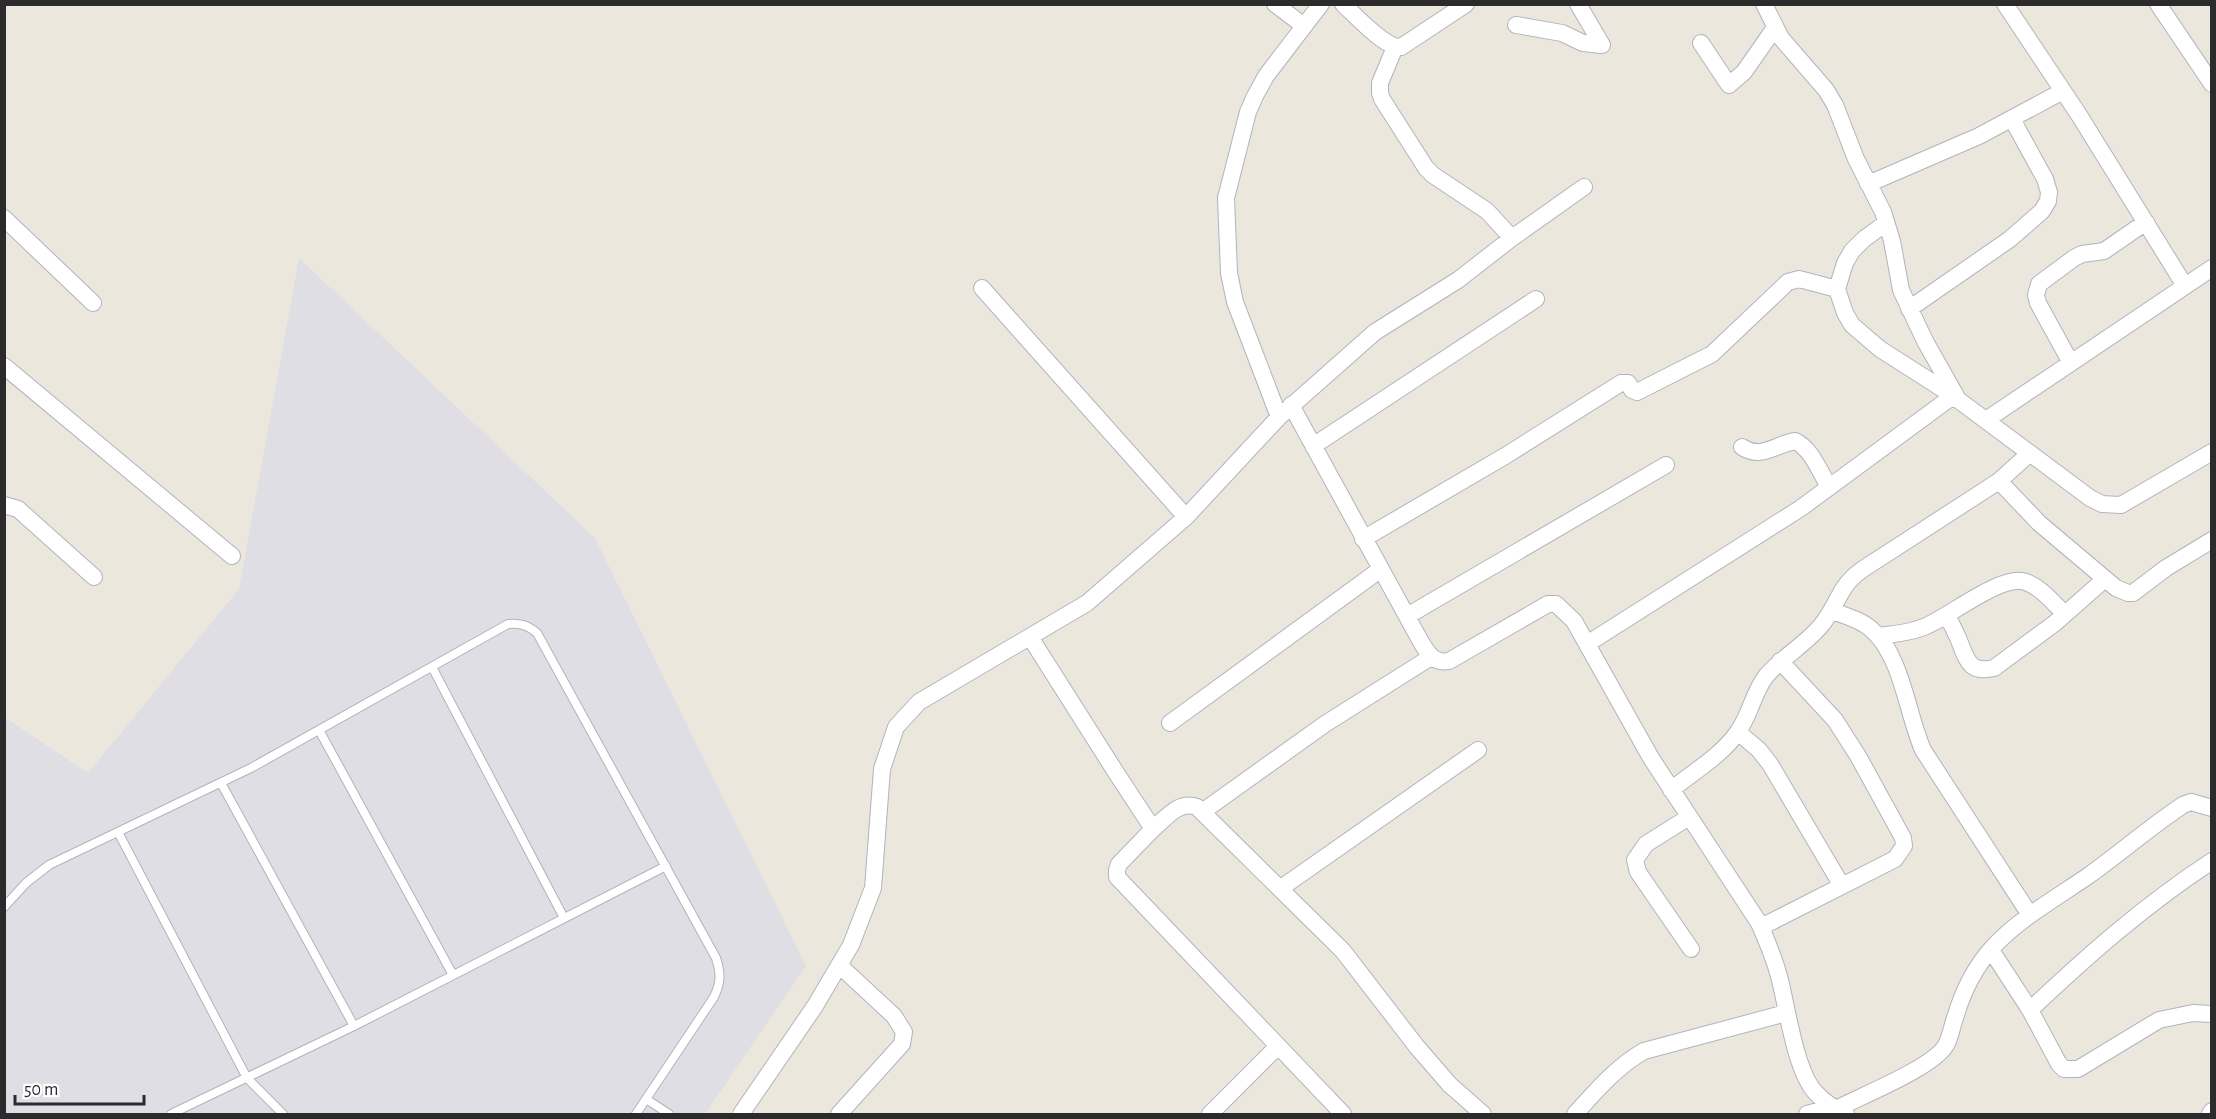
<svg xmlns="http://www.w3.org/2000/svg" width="2216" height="1119" font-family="'Alegreya Sans',sans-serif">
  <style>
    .industrial { fill: #e0dee5 }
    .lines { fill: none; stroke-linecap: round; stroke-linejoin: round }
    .service-casing { stroke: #b1b3be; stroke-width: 10 }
    .minor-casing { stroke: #b1b3be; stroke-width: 18 }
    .service { stroke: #fff; stroke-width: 8 }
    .minor { stroke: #fff; stroke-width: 16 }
  </style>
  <rect width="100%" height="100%" fill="#ece7dd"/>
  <path class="industrial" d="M299,258l296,280 211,428 -101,148h-700l-1,-397 84,56 151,-184z"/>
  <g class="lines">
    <defs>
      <path id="service" d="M432,667l132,251
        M319,730l134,245
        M221,783l133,243
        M118,832l129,246 36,36
        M4,907l22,-24 23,-18 202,-97 257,-144c13,-1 19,1 29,9l179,325c5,16 5,24 -2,39l-78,117
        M646,1099l23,15
        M171,1114l183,-88 312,-160"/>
      <path id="minor" d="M1275,4l29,22
        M1343,4c13,12 42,44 58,43l65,-43
        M1764,4l17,34 45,52 9,15 21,54 27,53 9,29 9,49 24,51 31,55
        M2005,4l74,111 106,171
        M2158,4l54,80
        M1516,25l46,8 21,10 19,2 -24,-41
        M1701,43l28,42 15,-13 30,-43
        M1395,47l-15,36v10l2,6 44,69 7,7 54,36 25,27
        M1868,184l111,-48 84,-45
        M4,218l89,85
        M1886,223l-22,16 -12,12 -7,12 -8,26 8,24 7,12 28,24 69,44 141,105 12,6 19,1 91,-53
        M982,288l204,229
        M1909,309l101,-70 32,-28 6,-10 1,-9 -4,-13 -33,-60
        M2071,363l-33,-60 -2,-8 3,-11 35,-26 8,-4 22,-3 42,-29
        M4,366l228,190
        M1291,405l130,237c7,12 14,22 28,19l99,-57h8l18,17 77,137 108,165c8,18 16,37 21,57 7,28 16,93 36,113 8,9 19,16 30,21
        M1279,417l-44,-115 -6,-29 -3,-75 22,-86 7,-16 11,-20 55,-72
        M1986,420l226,-152
        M1313,446l223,-147
        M1742,447c19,13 34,-3 53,-6 16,7 25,31 34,46
        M1999,481l40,42 77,65 12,5h5l33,-25 46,-28
        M4,505l14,4 76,68
        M1363,539l142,-83 116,-73h7l4,7 5,2 75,-38 76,-72 11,-3 38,10
        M1833,611c13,5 28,9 38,18 31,26 36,85 52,121l107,165
        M1407,616l259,-151
        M1947,616c4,7 8,15 11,22 9,21 10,36 36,30l61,-45 50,-44
        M1879,636c15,-2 30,-3 45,-9 25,-10 78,-54 102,-45 16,6 27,21 39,32
        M1030,637l85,134 38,58 -34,35 -2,6v7l226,237
        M1587,644l214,-136 152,-112
        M1170,723l211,-154
        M1738,732l21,18 11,14 72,122
        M1671,790c22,-18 50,-34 66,-57 13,-17 16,-40 29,-57 17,-20 41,-32 57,-53 9,-11 13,-23 21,-35 5,-8 12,-14 19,-19l136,-88 31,-28
        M1202,812l123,-88 106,-67
        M1689,817l-43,27 -11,16 3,12 53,77
        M1153,829c13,-11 26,-29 44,-22l146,144 74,96 33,38 33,29
        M1281,888l197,-138
        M1761,927l134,-68 9,-13 -1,-8 -45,-82 -23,-36 -55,-59
        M1991,950l39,60 29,54 5,5h14l81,-49 34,-7 19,1
        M2030,1010c57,-54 116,-106 182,-149
        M1836,1109c25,-13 98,-42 110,-64 5,-9 6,-20 10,-30 7,-24 20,-49 37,-68 27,-29 63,-49 95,-71 32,-23 62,-49 95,-71l8,-3 21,6
        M741,1114l74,-108 36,-61 22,-57 9,-119 14,-42 23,-25 168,-99 99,-86 93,-100 96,-85 83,-52 54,-42 72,-51
        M839,1114l63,-70 2,-12 -10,-16 -55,-51
        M1210,1114l68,-68
        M1575,1114c21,-23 41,-47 69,-63l142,-38
        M1807,1114l26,-7
        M2210,1114l2,-3"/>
    </defs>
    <use href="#service" class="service-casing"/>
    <use href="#minor" class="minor-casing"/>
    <use href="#service" class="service"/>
    <use href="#minor" class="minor"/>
  </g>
  <rect width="2216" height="1119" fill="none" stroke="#2b2b2b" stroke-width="12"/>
  <path d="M15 1095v9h129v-9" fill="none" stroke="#2b2b2b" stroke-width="3"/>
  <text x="24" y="1095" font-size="18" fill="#2b2b2b" stroke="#ffffff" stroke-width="4.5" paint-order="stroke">50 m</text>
</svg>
